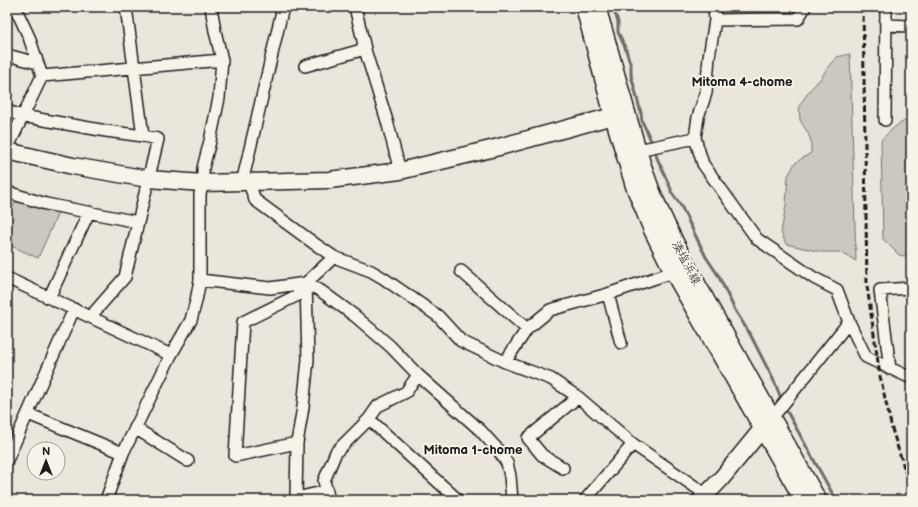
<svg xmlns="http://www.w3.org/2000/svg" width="918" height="507" font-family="'Balsamiq Sans','Klee One',sans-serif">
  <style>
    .green { fill: #ccc8c0; stroke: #74726e }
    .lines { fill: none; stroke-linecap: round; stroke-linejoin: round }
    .stream { stroke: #6d6c68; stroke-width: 3 }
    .street-casing { stroke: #1c1c1c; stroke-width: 14 }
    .secondary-casing { stroke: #1c1c1c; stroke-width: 19 }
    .street { stroke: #f7f3e8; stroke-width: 11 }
    .secondary { stroke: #f7f3e8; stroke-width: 16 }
    .rail { stroke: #1c1c1c; stroke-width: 3; stroke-dasharray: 6 3; stroke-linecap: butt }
    .labels { text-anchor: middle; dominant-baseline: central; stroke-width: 4; stroke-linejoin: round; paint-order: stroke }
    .street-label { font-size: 12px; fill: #1c1c1c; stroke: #f7f3e8 }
    .neighbourhood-label { font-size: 13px; font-weight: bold; fill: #1c1c1c; stroke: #f7f3e8 }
  </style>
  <rect width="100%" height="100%" fill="#eae6dc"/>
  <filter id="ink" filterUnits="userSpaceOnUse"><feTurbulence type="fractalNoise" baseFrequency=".025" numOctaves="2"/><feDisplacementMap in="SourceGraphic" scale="8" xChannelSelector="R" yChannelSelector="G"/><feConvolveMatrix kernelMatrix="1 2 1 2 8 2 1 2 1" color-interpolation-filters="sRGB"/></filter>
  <g filter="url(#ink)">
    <path class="green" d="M850,54l6,207 -16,-9h-19l-35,-8 -5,-12 5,-27 2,-29 7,-13 16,-10v-12l-3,-8 -8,-13 -1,-14 11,-16 11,-12 9,-14 7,-7z
      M911,119v138l-12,-2 -16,-16 -2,-99c10,-10 16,-17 30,-21z
      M16,200l43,11 -21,47 -31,-14v-24z"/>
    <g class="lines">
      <path class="stream" d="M613,7l5,15v10l7,15 6,19v9l10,38 1,8 11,24
        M655,150l2,8 14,31v3l9,12 26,53 12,18 17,35 16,26 24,47 7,18
        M784,406l52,94"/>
      <defs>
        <path id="street" d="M355,7l11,46 21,68 13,50
          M714,7l1,13 -6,37 -3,36 -8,24 -3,21 8,26 54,75 57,39 23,12 12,32 17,35 45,21
          M715,20l83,-1 7,-12
          M886,25l25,1
          M7,55l30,8
          M305,66l60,-17
          M42,76l180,-16
          M7,111l15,5 84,15 37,5
          M885,120l1,-113
          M7,149l35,-73 -13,-39 -14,-30
          M638,150l57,-12
          M242,183l41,-176
          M249,183l6,17 60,44 19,13 37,14 12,7 55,38 23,25 44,21 46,17 27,18 55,47 74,51
          M7,192l39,12 92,18
          M461,271l66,58
          M7,278l164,77
          M200,280l70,8 36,-5 15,8 34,25 35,30 28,29 62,55 19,21 8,12 3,13 2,24
          M608,294l13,49
          M49,298l40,-86
          M90,317l35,-40 33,-138 -15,-3 -17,-129
          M505,362l22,-33 23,-19 58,-16 65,-22
          M890,369l-10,-79 31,-2
          M28,414l95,39
          M772,418l77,-96
          M369,419l89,81
          M135,428l53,33
          M297,443l-62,13 8,-134 63,-31
          M7,460l67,-151
          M563,468l-21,-13 -14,-17 50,-41
          M327,491l-31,7 1,-55 6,-36 5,-47 -2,-77 28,-26
          M106,500l17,-47 48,-98 20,-35 5,-19 4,-21v-86l3,-11v-15l7,-27 9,-43 3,-38 -7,-29 -4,-24
          M329,500l-5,-19 12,-29 33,-33 9,-13 28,-14 12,-17
          M585,500l48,-56"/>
        <path id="secondary" d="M584,7l29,109 21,70 18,44 21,42 130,228
          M597,7c18,58 31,117 51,174 10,29 25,56 38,83l132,236
          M7,151l66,15 75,13 55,4 126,-3 71,-9 99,-24 114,-31 13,-4
          M701,500l20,-21 41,-50"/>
      </defs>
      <use href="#street" class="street-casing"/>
      <use href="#secondary" class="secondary-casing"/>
      <use href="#street" class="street"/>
      <use href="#secondary" class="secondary"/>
      <path class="rail" d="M863,7l4,279 13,90 12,53 19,61"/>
    </g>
  </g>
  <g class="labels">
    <g class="street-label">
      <text transform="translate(686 263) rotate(62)">湊塩浜線</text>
    </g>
    <g class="neighbourhood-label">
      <text x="742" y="82">Mitoma 4-chome</text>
      <text x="473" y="450">Mitoma 1-chome</text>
    </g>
  </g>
  <rect width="918" height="507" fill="none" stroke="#f7f3e8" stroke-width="24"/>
  <rect x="12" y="12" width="894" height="483" fill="none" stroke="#1c1c1c" stroke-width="1.5" filter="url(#ink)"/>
  <g transform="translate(46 461)"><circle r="19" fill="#f7f3e8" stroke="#9f9d96"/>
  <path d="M0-3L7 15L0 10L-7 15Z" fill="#1c1c1c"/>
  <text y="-6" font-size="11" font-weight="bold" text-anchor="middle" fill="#1c1c1c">N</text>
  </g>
</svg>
